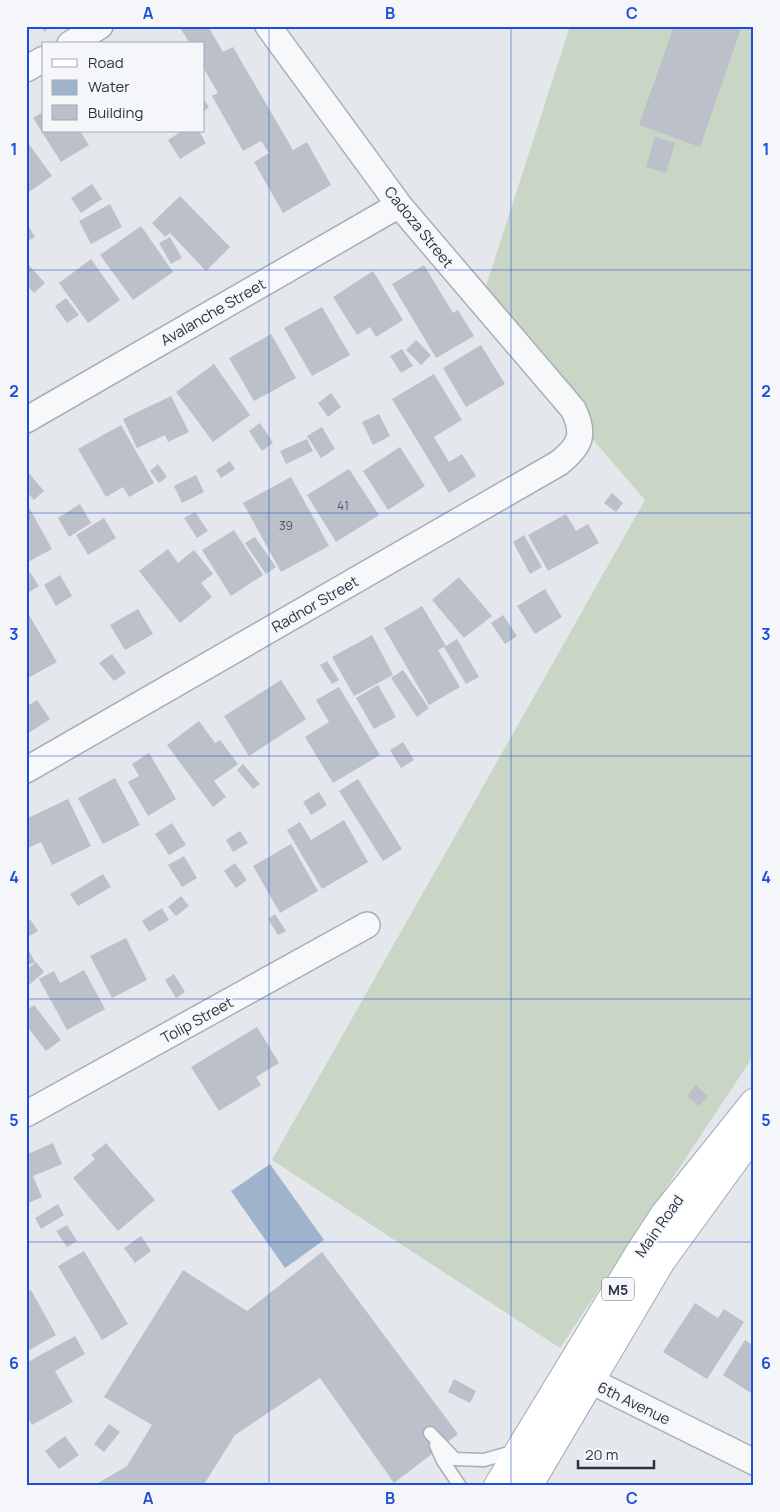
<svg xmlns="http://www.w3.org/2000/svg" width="780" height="1512" font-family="Manrope,sans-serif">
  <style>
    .garden { fill: #c9d6c5 }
    .water { fill: #9fb4cc }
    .building { fill: #bbc0ca }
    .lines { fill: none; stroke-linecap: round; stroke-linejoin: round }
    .lane-casing { stroke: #a9aeb7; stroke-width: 15 }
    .street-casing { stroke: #a9aeb7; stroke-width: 28 }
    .primary-casing { stroke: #a3abb8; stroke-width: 30 }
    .lane { stroke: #f7f8fa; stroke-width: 12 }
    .street { stroke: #f7f8fa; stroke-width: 25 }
    .primary { stroke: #fff; stroke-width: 28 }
    .grid { fill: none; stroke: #1d4ed8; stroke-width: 1; stroke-opacity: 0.55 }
    .labels { text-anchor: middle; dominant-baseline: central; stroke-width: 4; stroke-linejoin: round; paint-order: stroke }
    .number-label { font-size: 12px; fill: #4f5766 }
    .shield { fill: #f4f6f9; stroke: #676e7b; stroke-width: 1 }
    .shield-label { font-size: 14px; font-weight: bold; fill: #2b3445 }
    .street-label { font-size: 15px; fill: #2b3445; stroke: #f4f6f9 }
    .neatline { fill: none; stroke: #1d4ed8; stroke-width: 2 }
    .grid-label { font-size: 16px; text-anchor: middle; font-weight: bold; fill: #1d4ed8 }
  </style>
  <rect width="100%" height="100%" fill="#e4e7ec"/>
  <path class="garden" d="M570,26h184v1029l-194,293 -288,-188 373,-660 -166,-192z"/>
  <path class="water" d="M270,1164l54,76 -39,28 -54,-77z"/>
  <path class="building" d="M39,26h11l-5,6z
    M179,26h29l15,26 10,-5 60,103 14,-8 24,43 -48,28 -29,-51 15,-9 -8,-12 -18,10 -31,-55 6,-3 -14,-24v-25h-14z
    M674,26h68l-42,121 -61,-22z
    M204,100l5,7 -5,4z
    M44,111v20h36l9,14 -28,17 -28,-44z
    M182,131h17l7,12 -26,16 -12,-19z
    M655,137l20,6 -9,30 -20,-6z
    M26,140l26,36 -26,18z
    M92,184l10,15 -21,14 -10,-15z
    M180,196l50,51 -24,24 -36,-38 -5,4 -13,-14z
    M110,204l12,23 -31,17 -12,-23z
    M26,222l9,15 -9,5z
    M141,226l32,46 -40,28 -33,-45z
    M170,237l12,21 -11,6 -12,-21z
    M91,259l29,41 -32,23 -29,-40z
    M26,262l19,21 -11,10 -8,-9z
    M424,265l29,48 5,-3 16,26 -38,22 -44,-74z
    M373,271l30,49 -27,17 -6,-10 -13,8 -24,-38z
    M66,298l13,17 -12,8 -12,-17z
    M322,307l28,48 -38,21 -28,-48z
    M271,334l25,44 -42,23 -25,-43z
    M416,340l15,15 -10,10 -15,-15z
    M481,345l24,39 -39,23 -23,-39z
    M402,349l11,17 -12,7 -11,-17z
    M214,364l36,51 -37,27 -37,-50z
    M434,374l28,46 -28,17 15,25 13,-8 14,22 -27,17 -57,-94z
    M331,393l10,14 -13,10 -10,-14z
    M171,396l18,36 -21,10 -3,-7 -28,13 -14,-29z
    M379,414l11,22 -17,9 -11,-23z
    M260,423l13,20 -11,8 -13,-20z
    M121,425l33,58 -25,14 -6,-10 -17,10 -28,-48z
    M322,427l13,22 -14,9 -14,-22z
    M307,439l6,12 -27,13 -6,-13z
    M400,447l25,39 -37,24 -25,-39z
    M230,461l5,8 -14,9 -5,-8z
    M158,464l9,13 -8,6 -9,-12z
    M349,469l30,46 -43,27 -29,-47z
    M26,470l18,21 -10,9 -8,-9z
    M196,475l8,17 -22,11 -8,-17z
    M291,477l38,69 -48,26 -38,-69z
    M612,493l11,10 -7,9 -12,-9z
    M26,502l26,47 -26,14z
    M80,504l11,19 -22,14 -11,-19z
    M195,512l13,19 -11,7 -13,-20z
    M566,514l10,17 12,-7 11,19 -51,28 -20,-36z
    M104,518l12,20 -28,17 -12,-20z
    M234,530l29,45 -32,21 -29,-46z
    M524,535l18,32 -12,7 -17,-32z
    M255,537l21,30 -10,7 -21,-31z
    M168,549l10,14 16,-13 19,24 -12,9 11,14 -32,26 -41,-52z
    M30,572l9,14 -13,8v-19z
    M60,575l12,21 -16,10 -12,-21z
    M459,577l33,39 -28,22 -32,-38z
    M545,589l17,28 -27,17 -18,-28z
    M422,606l24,40 11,-7 22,38 -13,7 -22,-37 -6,3 22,37 -31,18 -45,-77z
    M138,609l15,25 -28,16 -15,-25z
    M26,610l31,52 -31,17z
    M503,615l14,21 -12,8 -14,-21z
    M372,635l21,40 -39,21 -22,-39z
    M112,654l14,19 -12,8 -15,-18z
    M327,661l12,19 -7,4 -12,-19z
    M403,670l26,38 -12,9 -26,-39z
    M281,680l25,39 -57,37 -25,-40z
    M378,685l18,32 -22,12 -18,-31z
    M339,687l41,68 -47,28 -28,-46 24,-15 -13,-22z
    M37,700l13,19 -23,15 -1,-27z
    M199,721l16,22 5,-3 18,24 -24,17 12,16 -13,10 -46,-62z
    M403,742l11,18 -13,8 -11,-18z
    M149,753l27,46 -28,17 -20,-34 11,-6 -7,-12z
    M243,764l17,20 -7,5 -16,-19z
    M115,778l25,47 -37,19 -25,-46z
    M358,779l44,70 -19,12 -44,-70z
    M319,792l8,13 -16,10 -8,-13z
    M68,799l23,47 -39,19 -11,-23 -15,7v-30z
    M344,820l24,42 -46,27 -35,-59 13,-8 11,18z
    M172,823l14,22 -17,10 -14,-21z
    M240,831l8,12 -15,9 -7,-12z
    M291,844l27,47 -38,22 -27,-47z
    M184,856l13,22 -15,9 -14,-22z
    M235,863l12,17 -11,8 -12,-17z
    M103,874l8,13 -33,19 -8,-12z
    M181,896l8,10 -13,10 -8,-9z
    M162,908l7,12 -20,12 -7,-11z
    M275,914l11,17 -8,4 -10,-16z
    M30,919l8,12 -12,7v-16z
    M126,938l21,42 -35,18 -22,-42z
    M26,945l9,17 -9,4z
    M36,962l8,10 -15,13 -3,-4v-11z
    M84,970l21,39 -38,21 -28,-51 15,-8 6,12z
    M174,974l11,18 -9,6 -11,-18z
    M34,1005l27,35 -15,11 -20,-26v-14z
    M257,1027l22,36 -23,14 5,8 -42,26 -28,-44z
    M696,1085l12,11 -9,10 -12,-10z
    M53,1143l9,21 -29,12 9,21 -16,7v-49z
    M106,1143l49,57 -37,31 -45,-53 22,-19 -4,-4z
    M58,1204l6,11 -23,14 -6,-11z
    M67,1225l10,16 -10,6 -11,-16z
    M141,1236l10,15 -16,12 -11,-15z
    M84,1251l44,73 -26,16 -44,-74z
    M322,1252l136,182 -64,49 -74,-105 -85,57 -32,51h-110l34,-20 25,-41 -48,-28 79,-127 64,41z
    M31,1290l25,45 -30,17v-59z
    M695,1303l23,15 6,-9 20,13 -37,57 -44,-27z
    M75,1336l10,18 -30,17 18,31 -41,23 -6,-11v-51z
    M745,1340l9,6v49l-31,-20z
    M454,1379l22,12 -6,12 -22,-11z
    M109,1424l11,8 -16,20 -10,-8z
    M65,1436l14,19 -20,14 -14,-18z"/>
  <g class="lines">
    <defs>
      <path id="lane" d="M430,1433l25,26 29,1 31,-9
        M436,1445l7,16 17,25"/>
      <path id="street" d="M70,44l30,-18
        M26,69l18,-10
        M26,420l373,-215
        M26,770l533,-307c21,-17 27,-28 14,-54l-174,-204 -131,-179
        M26,1114l341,-189
        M573,1372l181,90"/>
      <path id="primary" d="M498,1486l139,-229 28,-43 89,-111
        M528,1486l133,-225 93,-128"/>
    </defs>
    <use href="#lane" class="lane-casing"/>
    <use href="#street" class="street-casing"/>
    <use href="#primary" class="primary-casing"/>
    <use href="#lane" class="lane"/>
    <use href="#street" class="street"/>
    <use href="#primary" class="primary"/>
  </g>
  <path class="grid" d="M269,26v1460M511,26v1460M26,270h728M26,513h728M26,756h728M26,999h728M26,1242h728"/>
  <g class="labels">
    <g class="number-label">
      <text x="343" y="505">41</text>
      <text x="286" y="525">39</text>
    </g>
    <rect class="shield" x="602" y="1277.5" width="32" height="23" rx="4"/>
    <g class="shield-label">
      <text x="618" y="1289">M5</text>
    </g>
    <g class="street-label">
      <text transform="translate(419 227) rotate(51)">Cadoza Street</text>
      <text transform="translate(213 312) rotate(-30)">Avalanche Street</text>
      <text transform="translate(315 604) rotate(-30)">Radnor Street</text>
      <text transform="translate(197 1020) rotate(-29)">Tolip Street</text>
      <text transform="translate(659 1226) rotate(-55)">Main Road</text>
      <text transform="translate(634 1403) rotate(26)">6th Avenue</text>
    </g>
  </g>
  <rect width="780" height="1512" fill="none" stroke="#f4f6f9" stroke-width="55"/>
  <rect x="42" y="42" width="162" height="90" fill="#f4f6f9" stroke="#a4a8b1"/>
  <rect x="52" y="59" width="25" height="8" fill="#ffffff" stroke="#a4a8b1"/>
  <text x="88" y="68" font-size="15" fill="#2b3445">Road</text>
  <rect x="52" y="80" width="25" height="15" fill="#9fb4cc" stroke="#a4a8b1"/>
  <text x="88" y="92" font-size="15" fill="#2b3445">Water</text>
  <rect x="52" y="105" width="25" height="15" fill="#bbc0ca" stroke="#a4a8b1"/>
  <text x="88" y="118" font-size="15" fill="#2b3445">Building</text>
  <path d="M578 1460v8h76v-8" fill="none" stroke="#2b3445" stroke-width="2.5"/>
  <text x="585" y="1460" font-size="15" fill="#2b3445" stroke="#f4f6f9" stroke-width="4" paint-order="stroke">20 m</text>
  <rect x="28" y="28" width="724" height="1456" class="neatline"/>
  <g class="grid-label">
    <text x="148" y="19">A</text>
    <text x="390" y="19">B</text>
    <text x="632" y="19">C</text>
    <text x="14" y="155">1</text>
    <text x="766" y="155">1</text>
    <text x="14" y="397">2</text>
    <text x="766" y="397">2</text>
    <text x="14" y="640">3</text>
    <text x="766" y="640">3</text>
    <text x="14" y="883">4</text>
    <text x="766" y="883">4</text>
    <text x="14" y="1126">5</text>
    <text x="766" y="1126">5</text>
    <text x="14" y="1369">6</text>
    <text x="766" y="1369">6</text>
    <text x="148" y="1504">A</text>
    <text x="390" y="1504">B</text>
    <text x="632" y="1504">C</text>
  </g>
</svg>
